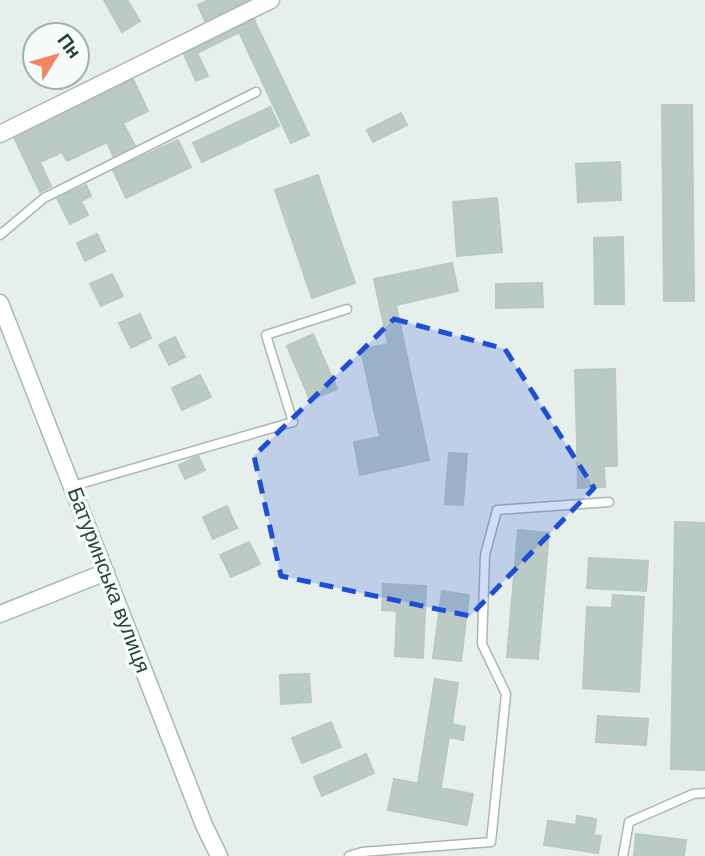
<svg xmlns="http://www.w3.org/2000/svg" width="705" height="856" font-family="'DM Sans',sans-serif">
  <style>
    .building { fill: #bbcac4; stroke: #b8c9c2; stroke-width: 2 }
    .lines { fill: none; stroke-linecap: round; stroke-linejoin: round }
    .service-casing { stroke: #a8b8b2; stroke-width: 11 }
    .minor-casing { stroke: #a8b8b2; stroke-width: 19 }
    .service { stroke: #fff; stroke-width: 8 }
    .minor { stroke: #fff; stroke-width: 16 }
    .marked { fill: #1d4ed8; fill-opacity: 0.2; stroke: #1d4ed8; stroke-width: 5; stroke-dasharray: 14 9; stroke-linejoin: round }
    .labels { text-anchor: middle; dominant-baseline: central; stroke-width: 7; stroke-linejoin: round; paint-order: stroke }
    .street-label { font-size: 21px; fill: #24423a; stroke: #f7fbf9 }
  </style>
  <rect width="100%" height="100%" fill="#e6efeb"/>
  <path class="building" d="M104,0h23l13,21 -18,11z
    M209,0h40l-44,21 -7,-16z
    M254,19l2,5 -59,29 11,23 -12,5 -13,-29z
    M256,24l53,111 -18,8 -52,-111z
    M133,79l15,32 -25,12 13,25 -22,10 -7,-16 -40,19 -5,-9 -22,10 11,24 -11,6 -27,-57z
    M662,105h30l2,196h-30z
    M270,107l9,19 -77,36 -9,-19z
    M401,113l6,12 -34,17 -6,-12z
    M178,140l13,27 -65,31 -13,-28z
    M620,162l1,38 -43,2 -2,-38z
    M318,175l37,108 -43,15 -37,-108z
    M86,185l5,11 -10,5 7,14 -18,9 -13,-26z
    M497,198l5,54 -45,4 -4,-54z
    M97,234l8,17 -20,10 -8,-18z
    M623,237l1,67h-29l-1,-66z
    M452,263l6,28 -62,14 33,155 -69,15 -6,-33 26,-5 -19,-87 27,-6 -14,-65z
    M112,274l11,22 -22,10 -11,-22z
    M542,283l1,24 -47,1v-24z
    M140,314l11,24 -20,10 -12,-25z
    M313,334l24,55 -27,11 -23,-54z
    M175,337l10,20 -16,8 -10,-20z
    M615,369l2,97h-13l1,21 -27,1 -3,-118z
    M200,375l11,22 -29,13 -10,-22z
    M449,453l18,1 -4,51 -18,-1z
    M198,456l7,14 -20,9 -6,-14z
    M227,506l10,22 -24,11 -10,-22z
    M675,522l30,1v247l-34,-1z
    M518,530l31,3 -11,126 -31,-2z
    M249,542l11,22 -29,13 -11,-22z
    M589,558l59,3 -2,30 -59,-3z
    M383,584l43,2 -3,72 -28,-2 2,-45 -15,-1z
    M442,591l27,4 -8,66 -28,-3z
    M613,595l31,2 -5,95 -56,-4 4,-81 25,1z
    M309,674l2,28 -30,2 -1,-29z
    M435,679l23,4 -6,41 13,3 -2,13 -14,-3 -8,50 -23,-4z
    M598,716l50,3 -2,26 -50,-3z
    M331,722l10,25 -39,16 -10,-25z
    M366,754l8,19 -52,23 -8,-19z
    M394,779l79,15 -6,31 -79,-15z
    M577,816l19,3 -2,16 7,1 -3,17 -54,-8 4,-24 28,4z
    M636,834l50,6 -2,16h-50z"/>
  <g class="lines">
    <defs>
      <path id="service" d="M0,235l44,-37 212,-106
        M73,486l220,-64 -27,-87 81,-26
        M349,856l13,-4 129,-10 15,-148 -24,-50 3,-89 12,-45 112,-8
        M623,856l6,-34 64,-28 12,-1"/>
      <path id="minor" d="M0,134l271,-134
        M0,303l204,522 15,31
        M0,614l106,-42"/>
    </defs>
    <use href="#service" class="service-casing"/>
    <use href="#minor" class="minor-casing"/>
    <use href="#service" class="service"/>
    <use href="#minor" class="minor"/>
  </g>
  <path class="marked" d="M394,319l111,30 89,139 -124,128 -189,-40 -27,-120z"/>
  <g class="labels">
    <g class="street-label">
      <text transform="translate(109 580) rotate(69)">Батуринська вулиця</text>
    </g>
  </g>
  <g transform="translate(56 56) rotate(53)"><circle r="33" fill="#f7fbf9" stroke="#a3b1ad" stroke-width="2"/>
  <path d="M0-5L12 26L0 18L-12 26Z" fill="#f4845f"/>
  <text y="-10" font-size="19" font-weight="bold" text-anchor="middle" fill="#24423a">Пн</text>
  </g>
</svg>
